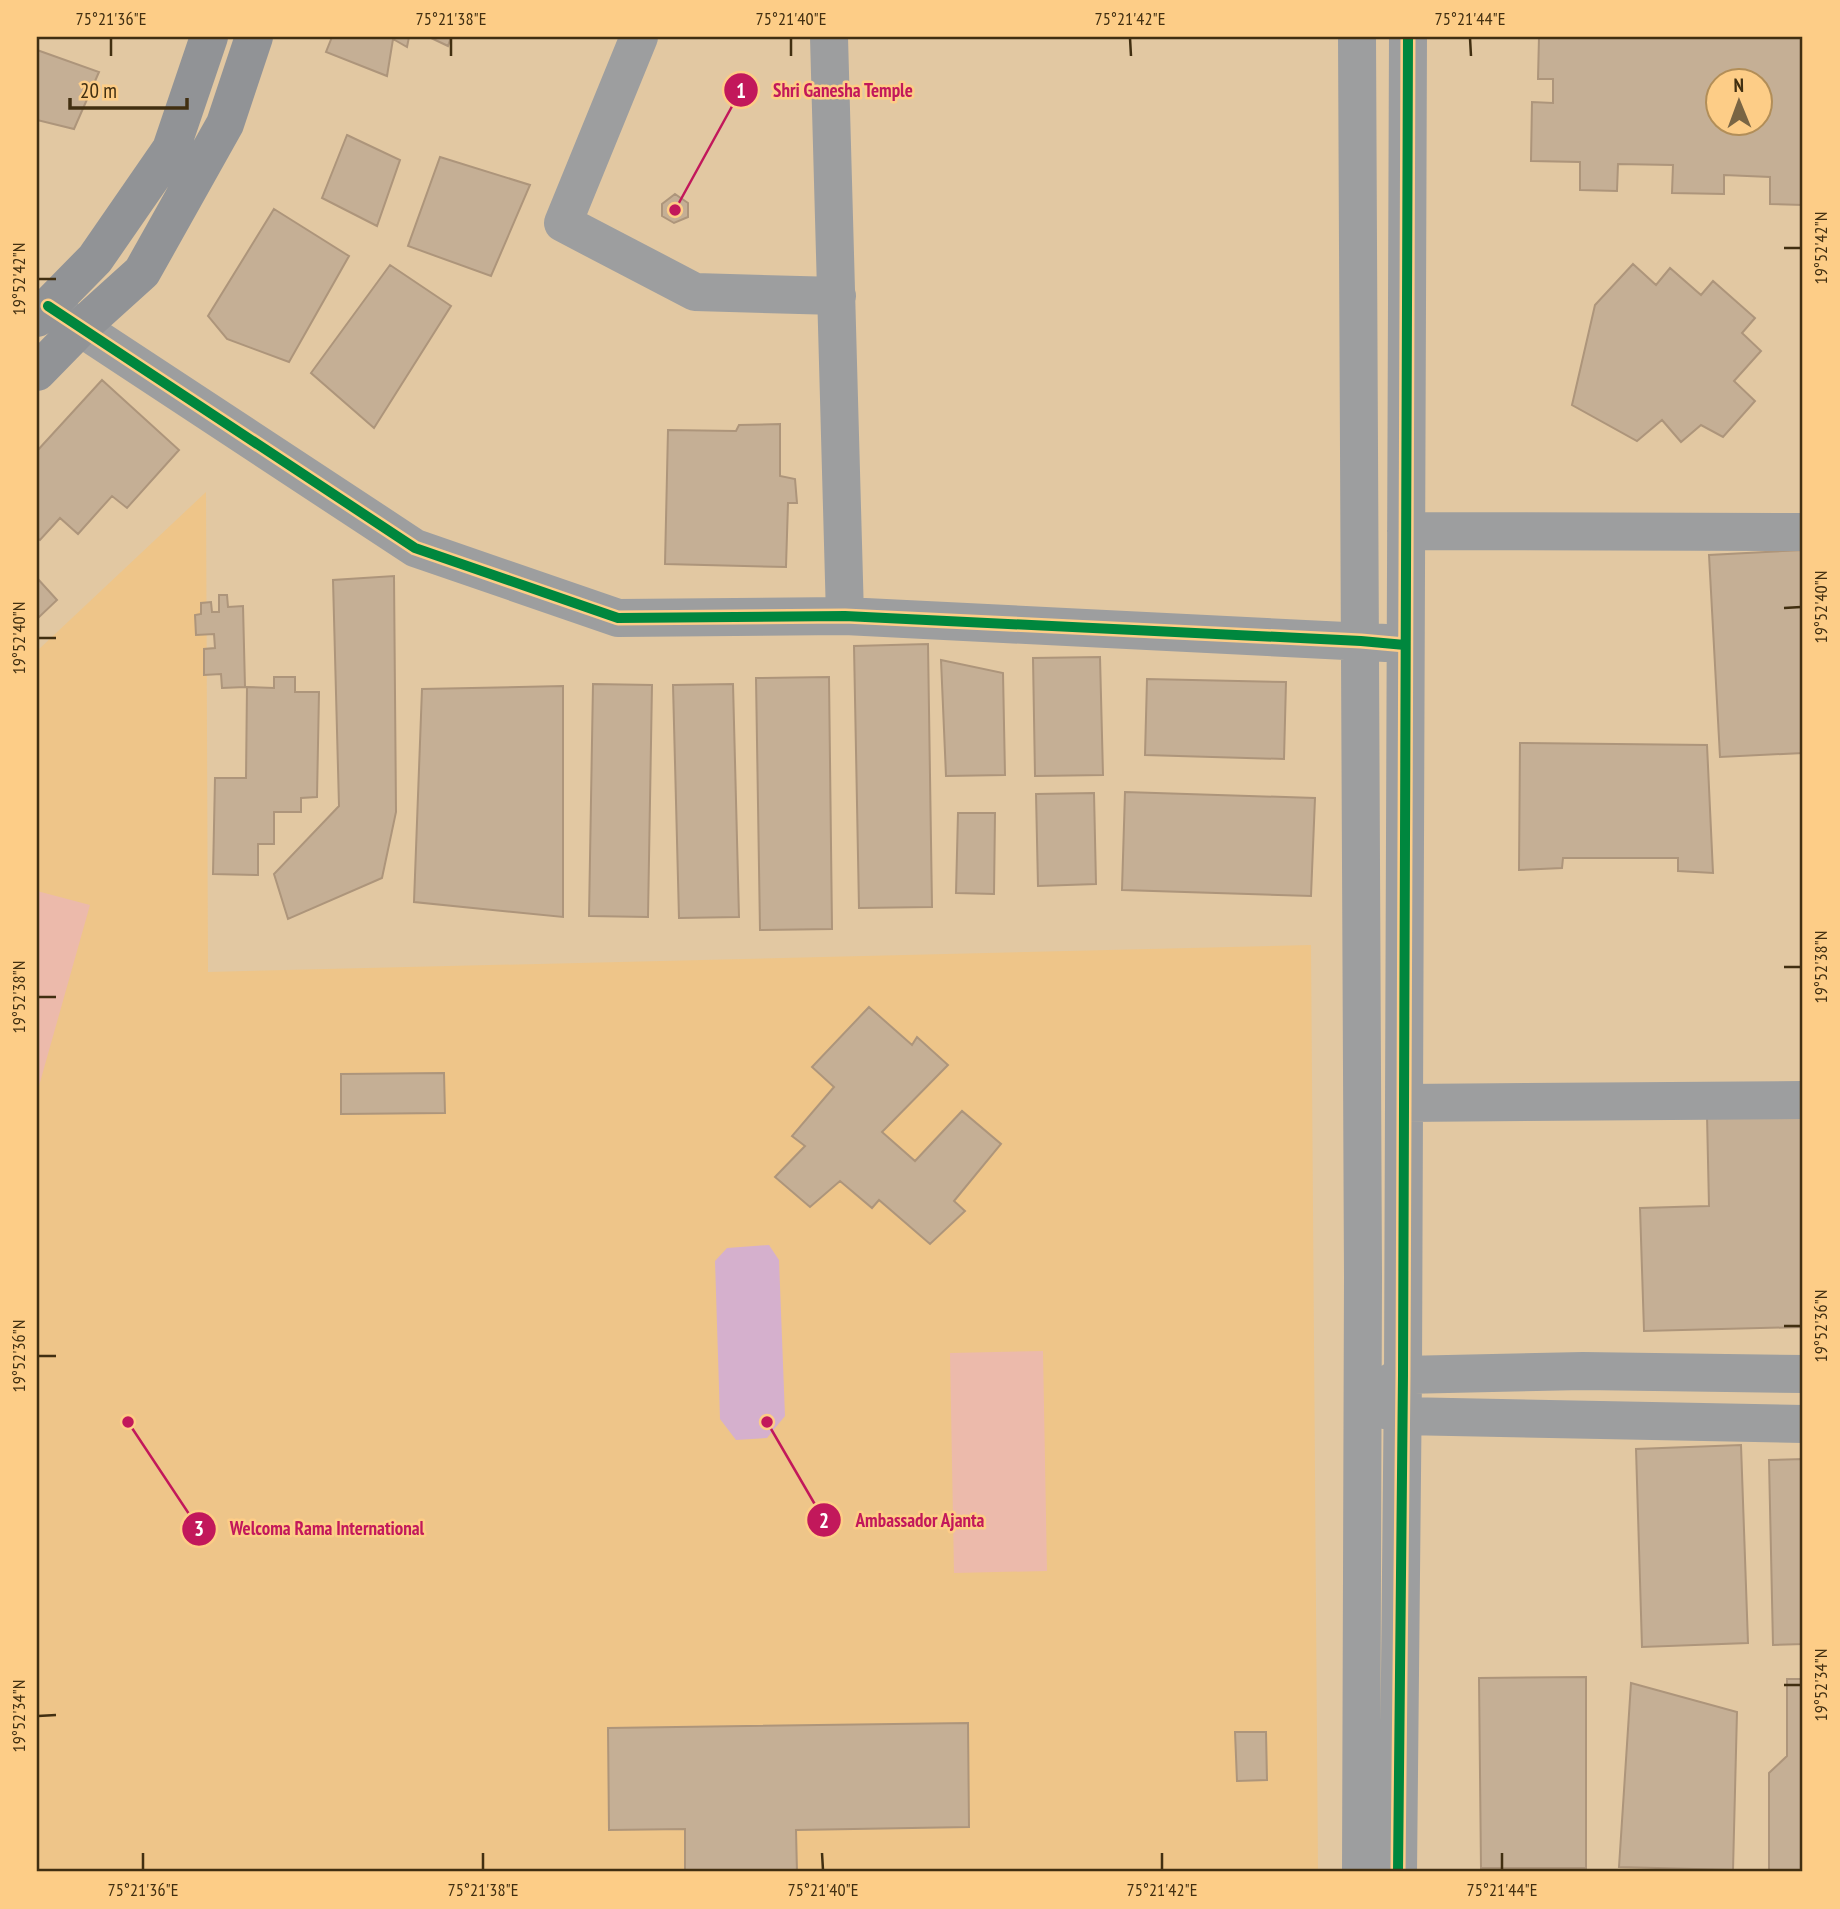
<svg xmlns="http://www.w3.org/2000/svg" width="1840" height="1909" font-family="'PT Sans Narrow',sans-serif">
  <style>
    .built { fill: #eec589 }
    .green { fill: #ecbaab }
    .water { fill: #d5b0cd }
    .building { fill: #c5af95; stroke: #ad957b; stroke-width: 2; fill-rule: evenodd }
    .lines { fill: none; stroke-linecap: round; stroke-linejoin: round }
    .street { stroke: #9d9e9f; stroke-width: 38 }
    .secondary { stroke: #919396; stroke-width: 38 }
    .cycleway-casing { stroke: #fdcd87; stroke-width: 15 }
    .cycleway { stroke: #00873e; stroke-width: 10 }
    .ticks { fill: none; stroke: #412f11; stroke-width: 2.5 }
    .leader { fill: none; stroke: #c2185b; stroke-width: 2.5 }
    .callout-dot { fill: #c2185b; stroke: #fdcd87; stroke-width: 2.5 }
    .mark-label { font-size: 21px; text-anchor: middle; font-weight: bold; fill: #fff }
    .callout-label { font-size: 19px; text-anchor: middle; font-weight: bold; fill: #c2185b; stroke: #fdcd87; stroke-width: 5; stroke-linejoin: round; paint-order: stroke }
    .neatline { fill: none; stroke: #412f11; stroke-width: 2.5 }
    .ticks-label { font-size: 18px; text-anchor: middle; fill: #412f11 }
  </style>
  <rect width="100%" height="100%" fill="#e2c8a2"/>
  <path class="built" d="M206,492l2,480 1103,-27 7,927h-1281v-1221z"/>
  <path class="green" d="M37,891l53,14 -53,188z
    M1043,1351l4,220 -93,2 -4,-220z"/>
  <path class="water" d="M769,1245l10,15 6,156 -18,22 -31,2 -16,-21 -5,-158 12,-13z"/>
  <path class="building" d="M332,37h77l-2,10 -14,-8 -6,37 -61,-24z
    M429,37h22l-3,9z
    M1539,37h264v168l-33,-1v-27l-46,-2v19l-52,-1 1,-28 -55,-1 -1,27 -37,-1v-28l-49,-1 1,-59 21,1v-24h-15zM1717,80h42v42h-42z
    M37,50l62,22 -25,57 -37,-9z
    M347,135l53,25 -23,66 -55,-28z
    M440,157l90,28 -39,91 -83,-30z
    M675,194l13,9v14l-14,6 -12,-7v-12z
    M274,209l75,47 -60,106 -62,-23 -19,-23z
    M1633,264l23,21 14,-17 31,27 12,-14 42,37 -13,15 19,18 -27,30 21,20 -32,36 -22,-12 -20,17 -19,-22 -25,21 -65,-36 23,-100z
    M390,265l61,41 -77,122 -63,-55z
    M102,380l77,70 -52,58 -15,-12 -34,38 -18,-16 -20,22 -3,-2v-87z
    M780,424v52l15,3 2,24h-9l-2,64 -121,-3 3,-134 68,1 3,-6z
    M1803,550v203l-83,4 -11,-202z
    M394,576l2,236 -14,66 -94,41 -14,-45 65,-68 -6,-226z
    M37,578l20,22 -20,19z
    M219,595h8l1,12 15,-1 2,81 -23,1 -1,-14 -17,1v-26l11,-1 -1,-14 -18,1 -1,-20 6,-1v-11l10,-1 1,10h7z
    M928,644l4,263 -73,1 -5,-262z
    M1100,657l3,118 -68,1 -2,-118z
    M941,660l62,13 2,102 -59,1z
    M274,677h21v15h24l-2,105 -16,1v14h-27v32h-16v31l-45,-1 2,-96h31l1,-91 27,1z
    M829,677l3,252 -72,1 -4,-252z
    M1147,679l139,3 -2,77 -139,-4z
    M593,684l59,1 -4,232 -59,-1z
    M733,684l6,233 -60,1 -6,-233z
    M563,686v231l-149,-15 8,-213z
    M1520,743l187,2 6,128 -35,-2v-13h-115l-1,10 -43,2z
    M1125,792l190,6 -4,98 -189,-6z
    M1094,793l2,91 -58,2 -2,-92z
    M958,813h37l-1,81 -38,-1z
    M869,1007l43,38 5,-8 31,28 -66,67 33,29 47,-50 39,33 -47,57 11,10 -35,33 -51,-44 -7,8 -32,-27 -30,26 -35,-30 30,-31 -13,-10 42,-49 -22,-20z
    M444,1073l1,40 -104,1v-40z
    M1803,1113v214l-159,4 -4,-123 69,-2 -2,-91z
    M1741,1445l7,198 -106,4 -6,-198z
    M1803,1459v185l-30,1 -4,-185z
    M1586,1677v191h-105l-2,-190z
    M1787,1679h16v193h-34v-99l18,-17z
    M1631,1683l106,29 -4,158 -114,-3z
    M968,1723l1,104 -173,3 1,42h-112v-43l-76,1 -1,-102z
    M1235,1732h31l1,48 -30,1z"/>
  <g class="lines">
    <path class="street" d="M639,37l-76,186 132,69 142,4
      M829,37l16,579
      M1357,37l6,1240 -2,595
      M52,309l363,239 203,70 227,-2 541,27
      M1406,531l397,1
      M1404,1103l399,-3
      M1382,1388l21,-13 180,-4 220,3
      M1381,1408l21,8 401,8
      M1398,1872l5,-497 5,-1338"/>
    <path class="secondary" d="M37,318l58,-59 76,-110 38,-112
      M37,372l43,-44 62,-56 83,-148 29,-87"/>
    <defs>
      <path id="cycleway" d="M48,306l367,242 203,70 227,-2 516,25 44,4
        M1398,1872l5,-497 5,-1338"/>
    </defs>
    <use href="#cycleway" class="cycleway-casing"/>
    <use href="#cycleway" class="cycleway"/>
  </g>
  <path class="ticks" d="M111,38v18M451,38v18M791,38v18M1130,38l1,18M1470,38l1,18M1784,248h17M38,279h18M1784,608l17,-1M38,638h18M1784,967h17M38,997h18M1784,1326h17M38,1356h18M1784,1685h17M38,1716l18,-1M143,1853v17M483,1853v17M822,1853l1,17M1162,1853v17M1502,1853v17"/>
  <path class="leader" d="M675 210L741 90M767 1422L824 1520M128 1422L199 1529"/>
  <g class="callout-dot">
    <circle cx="675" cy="210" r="7"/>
    <circle cx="767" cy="1422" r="7"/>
    <circle cx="128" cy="1422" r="7"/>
    <circle cx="741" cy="90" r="18"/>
    <circle cx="824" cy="1520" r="18"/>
    <circle cx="199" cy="1529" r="18"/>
  </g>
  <g class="mark-label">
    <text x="741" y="98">1</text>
    <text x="824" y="1528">2</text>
    <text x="199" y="1536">3</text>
  </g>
  <g class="callout-label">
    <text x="843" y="97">Shri Ganesha Temple</text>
    <text x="920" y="1527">Ambassador Ajanta</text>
    <text x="327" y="1535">Welcoma Rama International</text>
  </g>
  <rect width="1840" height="1909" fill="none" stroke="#fdcd87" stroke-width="77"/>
  <g transform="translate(1739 102) rotate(359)"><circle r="33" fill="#fdcd87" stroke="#b28e58" stroke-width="2"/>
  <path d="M0-5L12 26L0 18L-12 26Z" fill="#796544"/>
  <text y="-10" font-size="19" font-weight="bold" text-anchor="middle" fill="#412f11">N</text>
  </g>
  <path d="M70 98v10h117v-10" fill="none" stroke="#412f11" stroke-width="3.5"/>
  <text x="80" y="98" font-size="21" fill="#412f11" stroke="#fdcd87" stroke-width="5" paint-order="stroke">20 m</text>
  <rect x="38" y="38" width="1763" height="1832" class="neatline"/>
  <g class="ticks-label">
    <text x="111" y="25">75°21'36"E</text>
    <text x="451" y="25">75°21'38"E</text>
    <text x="791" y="25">75°21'40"E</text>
    <text x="1130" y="25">75°21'42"E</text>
    <text x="1470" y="25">75°21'44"E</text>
    <text transform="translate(1821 248) rotate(-90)" y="6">19°52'42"N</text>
    <text transform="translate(19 279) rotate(-90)" y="6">19°52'42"N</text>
    <text transform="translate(1821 607) rotate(-90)" y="6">19°52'40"N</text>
    <text transform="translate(19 638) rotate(-90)" y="6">19°52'40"N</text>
    <text transform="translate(1821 967) rotate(-90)" y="6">19°52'38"N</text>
    <text transform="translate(19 997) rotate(-90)" y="6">19°52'38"N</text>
    <text transform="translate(1821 1326) rotate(-90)" y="6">19°52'36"N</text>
    <text transform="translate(19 1356) rotate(-90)" y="6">19°52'36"N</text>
    <text transform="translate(1821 1685) rotate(-90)" y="6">19°52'34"N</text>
    <text transform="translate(19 1716) rotate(-90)" y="6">19°52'34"N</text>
    <text x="143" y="1896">75°21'36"E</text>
    <text x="483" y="1896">75°21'38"E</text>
    <text x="823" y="1896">75°21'40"E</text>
    <text x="1162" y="1896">75°21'42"E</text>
    <text x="1502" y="1896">75°21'44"E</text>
  </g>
</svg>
